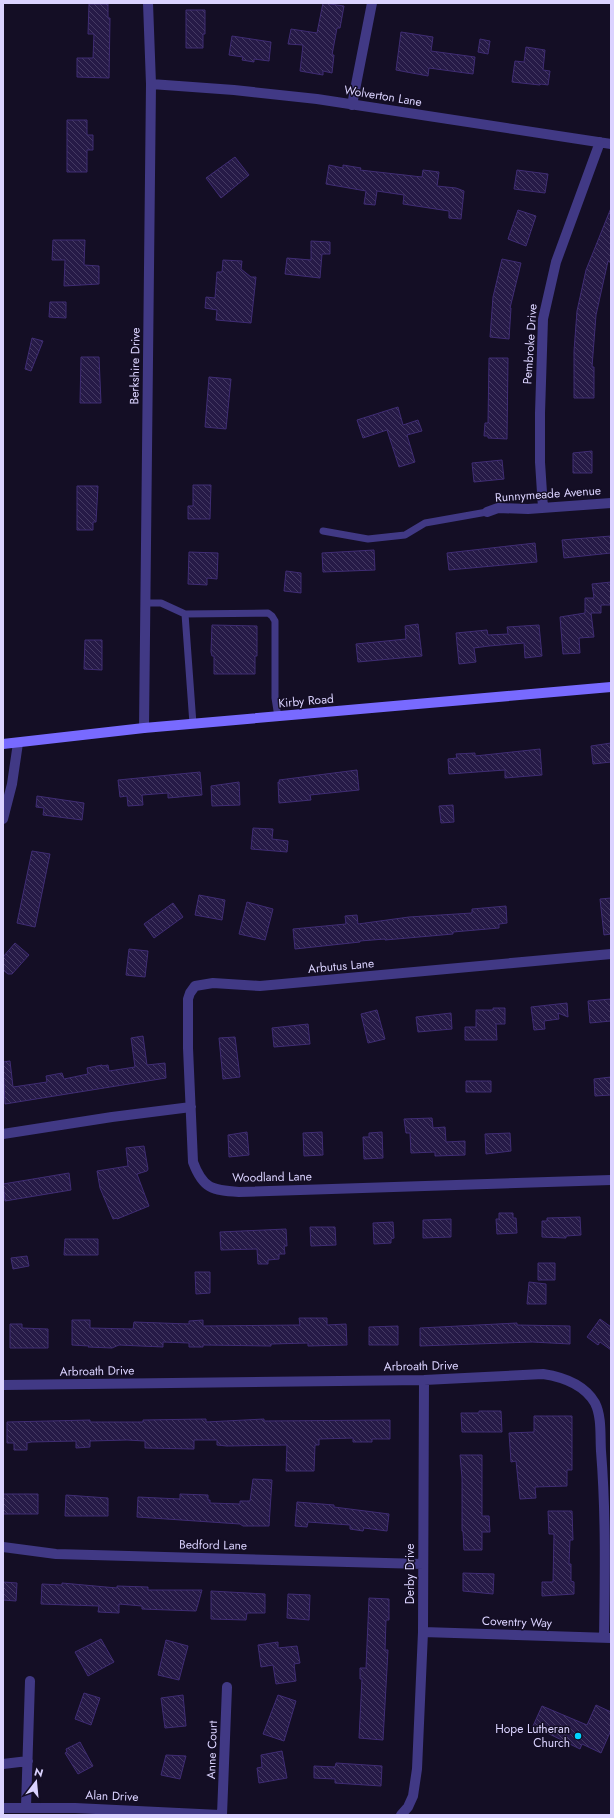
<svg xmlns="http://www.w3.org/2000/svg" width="614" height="1818" font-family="Jost,sans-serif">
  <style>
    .building { fill: url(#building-back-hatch); stroke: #3f2c73 }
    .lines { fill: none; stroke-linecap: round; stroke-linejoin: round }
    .lane { stroke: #413985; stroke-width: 7 }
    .street { stroke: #413985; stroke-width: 10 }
    .secondary { stroke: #786aff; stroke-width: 10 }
    .poi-dot { fill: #00d3fe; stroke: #140e25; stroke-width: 1.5 }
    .labels { text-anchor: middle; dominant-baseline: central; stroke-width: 3; stroke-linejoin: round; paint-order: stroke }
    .street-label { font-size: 12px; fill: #dbd3ff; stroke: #140e25 }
    .poi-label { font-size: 12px; fill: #dbd3ff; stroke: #140e25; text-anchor: end }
  </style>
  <defs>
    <pattern id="building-back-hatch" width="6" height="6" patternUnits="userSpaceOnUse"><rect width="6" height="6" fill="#261a47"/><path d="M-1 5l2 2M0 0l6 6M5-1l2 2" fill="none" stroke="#453a63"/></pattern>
  </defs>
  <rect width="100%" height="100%" fill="#140e25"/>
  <path class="building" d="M323,3l21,3 -4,22h-3l-5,27h2l-2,18 -9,-2v4l-23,-4 3,-26 -15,-1 3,-15 26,4z
    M89,4h19v14h2l-1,60 -32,-1v-19h16l1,-24h-6z
    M186,10h19v24h-2v14h-17z
    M401,32l32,5 -2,14 44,6 -2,17 -44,-6 -1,8 -32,-6z
    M232,36l39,6 -2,19 -15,-2v3l-12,-2 1,-3 -14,-2z
    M480,39l10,2 -2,13 -10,-2z
    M526,47l19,3 -2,20 7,1 -2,14 -7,-1 -1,1 -28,-3 3,-21 9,1z
    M67,120h20v15h6v15h-6v22h-20z
    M235,157l14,18 -28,23 -15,-20z
    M329,165l14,3v-3l18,3 -1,2 62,7 1,-7 16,2 -2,14 19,2 8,3 -3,28 -12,-1v-7l-46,-7 1,-9 -27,-4 -2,14 -11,-1 2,-13 -40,-7z
    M517,170l31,4 -3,19 -31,-4z
    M611,208v55l-3,-2 -12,54 -4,52h2v31h-20v-47l3,-40 9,-41z
    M518,210l18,6 -10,30 -18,-7z
    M53,240h32l-1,25 15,1v18l-35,2 1,-26h-13z
    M311,241l19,1v12h-8l-2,24 -35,-4 2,-16 24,2z
    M502,259l19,4 -11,45h1l-2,31 -19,-2 3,-40z
    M223,260l19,1 -1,8 10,8h5l-5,46 -35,-3 1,-10 -12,-2 1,-11 9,1 2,-26h5z
    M50,302h16v16l-17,-1z
    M32,338l11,3 -12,30 -6,-2z
    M81,357h18l2,46h-21z
    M489,358h19l-1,81 -19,-1v-2h-4l1,-13h3z
    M209,377l22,2 -5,50 -21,-2z
    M398,407l5,18 15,-5 4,11 -15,4 8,27 -16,5 -12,-37 -24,8 -6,-18z
    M592,451v22h-19v-20z
    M502,460l2,19 -30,3 -2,-19z
    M193,485h18l-1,34h-22v-13h5z
    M77,486h21l-2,36h-3v8h-16z
    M611,536v17l-47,5 -2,-18z
    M535,543l2,19 -88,8 -2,-17z
    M374,550l1,20 -52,2 -1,-19z
    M189,552l29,1 -1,26 -10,-1v7l-19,-1z
    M286,571l15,2v20l-17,-2z
    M611,582v23h-10v8h-10l3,24 -15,1 1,15 -17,1 -3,-37 25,-4v-15h9l-2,-14z
    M418,624l4,32 -64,6 -2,-18 50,-5 -1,-13z
    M212,625l45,1v30h-2v18h-41v-18h-2l-1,-4z
    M539,625l3,31 -17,2 -1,-15 -35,3 -15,2 2,14 -17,2 -3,-31 31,-3 1,5 20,-1 -1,-7z
    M85,640h17v30l-18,-1z
    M611,743v19l-18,2 -2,-18z
    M540,749l2,26 -37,3v-8l-56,4 -1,-15 9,-1 -1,-4 19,-1v3z
    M357,770l2,20 -49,5 1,5 -32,3 -1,-21h2l-1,-2z
    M200,772l2,23 -34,3v-5l-26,2 1,10 -15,1 -1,-10 -7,1 -2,-17z
    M239,782l1,23 -28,1 -1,-20z
    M37,796l47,7 -2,17 -39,-5 1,-7 -8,-1z
    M453,805l1,17 -13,1 -2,-17z
    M253,828l20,1 -1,10 16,2 -1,11 -36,-3z
    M32,851l18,3 -15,73 -18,-4z
    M199,895l26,5 -3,20 -27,-5z
    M611,898v36l-7,1 -4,-36z
    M247,902l26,7 -8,31 -26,-6z
    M173,903l10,14 -29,21 -10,-14z
    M506,906l1,17 -8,1v4l-46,4v2l-68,6v-1l-25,2v1l-65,7 -2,-20 53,-5 -1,-8 12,-1 1,9 51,-7 63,-4v-4z
    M15,943l14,12 -17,19h-4l-5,-4v-13z
    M129,949l19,2 -3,26 -19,-2z
    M611,999v22l-21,2 -2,-22z
    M567,1003l1,14 -10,-4 1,6 -15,2 1,8 -11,1 -3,-23z
    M493,1008h12v16h-9l1,16h-32v-13h11v-17h17z
    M377,1010l8,29 -17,4 -7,-29z
    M451,1013l1,16 -34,3 -2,-15z
    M308,1024l2,20 -36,3 -2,-19z
    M143,1036l4,29 18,-2 1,15 -161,26 -2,-42 7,-1 3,26 34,-5 -1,-6 16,-3 2,6 24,-5 -1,-6 15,-3v1l6,-1 1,6 26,-4 -4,-29z
    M235,1037l5,40 -17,2 -4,-41z
    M611,1077v18l-16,1 -1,-17z
    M466,1081h25v11h-25z
    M432,1118l1,10 12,-1 1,15 19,-1v14l-30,1v-4l-24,1 -1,-20h-4l-2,-14z
    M247,1132l2,23 -20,2 -1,-22z
    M322,1132l1,23 -19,1 -1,-23z
    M382,1132l1,26 -19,1 -1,-22h6v-4z
    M510,1133l1,18 -25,3 -1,-20z
    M144,1146l4,23 -1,2 -10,3 12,32 -32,13v-1l-4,1 -13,-31 -3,-17 31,-5 -2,-18z
    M69,1173l2,17 -66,11 -2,-17z
    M499,1213h14v5h3l1,15 -20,1 -1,-15h3z
    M580,1217l1,18 -15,1v2l-24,-1v-16h5v-3z
    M451,1219v18l-28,1v-18z
    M393,1222l1,16 -3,1v4l-17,1 -1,-21z
    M310,1227h25l1,18 -25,1z
    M286,1229l1,17h-3l1,8h-6v5l-11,1v4h-10l-1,-15 -36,1 -1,-18z
    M65,1239h33v16h-34z
    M27,1256l2,10 -16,3 -2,-11z
    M538,1263h17v17h-17z
    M195,1272h15v21l-14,1z
    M529,1282l17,2v20h-19z
    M299,1318h28v7l19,-1 1,21 -39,1v-3l-37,1v2l-68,-1v2h-14v-4l-26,-1v5l-44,-2 -7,3 -24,-1 1,-1 -17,-1v-25h18v8l43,1 1,-7 55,2v-3l14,-1v6l97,-1z
    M600,1319l11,8v23l-11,-8 -2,3 -11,-8z
    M517,1323v2l53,1v18l-38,-2 -112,4v-18z
    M10,1324h12v4l26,1v19h-38z
    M398,1326v19h-29v-18z
    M479,1411h22l1,21h-40l-1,-19h18z
    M534,1416h38v54h-5v16l-32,1 1,11 -16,1 -4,-38 -5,1 -2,-29 25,-1z
    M206,1419v3l58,-3v2l126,-1v19h-18v3h-19v-4l-34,1v6h-4l-1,26h-28l1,-26 -60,1 -10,-1v-5h-23v9l-49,-1v-7l-18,-1 -37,1v6l-14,1v-7l-45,1 -4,1v7h-13v-7h-7v-21l83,-2v2h53v-2z
    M460,1455h22v61h7l1,16h-8v18h-18l-1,-19h-1v-53z
    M253,1479l19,1 -3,46h-26l-3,-2 -103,-7 1,-20 42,2v-5l28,1v5h2v3l30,1v-3h10z
    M3,1494h35v20h-35z
    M66,1495l42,3v18h-43z
    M297,1502l37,3v2l55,7 -2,17 -23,-3 -1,3 -13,-2v-4l-42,-3 -1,5 -12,-1z
    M548,1511h24l1,29h-3l-1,24h2v17l3,1v12l-32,2v-14h11l1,-48h-5z
    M463,1573l31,1 -1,20 -30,-3z
    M3,1582l14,1 -1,18 -13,-1z
    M62,1583l55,5v-2l31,1v3h54l-6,21 -54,-2v-3l-23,-2v9l-21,-1 1,-6 -58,-2 1,-20 20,1z
    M211,1591l54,3v19h-18l-1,7 -35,-1z
    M288,1594l22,1 -1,25 -22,-2z
    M369,1598l20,1v21h-3l-1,30h3l-5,90 -24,-2 3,-59h-2v-11h6z
    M101,1639l13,23 -26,14 -13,-24z
    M166,1640l22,6 -9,34 -21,-5z
    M278,1642v6l19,-2 3,17 -6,1 2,17 -20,3 -3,-19 -12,2 -3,-22z
    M84,1693l16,5 -9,27 -16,-6z
    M183,1695l3,31 -21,2 -4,-30z
    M278,1695l18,6 -12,40 -21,-7z
    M596,1705l15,7v18l-10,23 -19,-9 -2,5 -47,-23 9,-20 45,19z
    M80,1742l13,24 -15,8 -13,-21 2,-1 -1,-3z
    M282,1751l5,27 -28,5 -2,-15 5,-1 -1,-12z
    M166,1755l20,1 -6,23 -19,-4z
    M336,1763l46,3 -1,20 -46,-3v-4l-21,-1v-12l21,1z"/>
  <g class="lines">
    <path class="lane" d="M323,531l45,8 37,-4 20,-12 62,-11
      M145,603h16l24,11 83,-1 4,3 3,5v77l3,19
      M185,614l8,110"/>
    <path class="street" d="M151,84l83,6 83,9 294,45
      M352,105l20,-102
      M543,508l-3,-46v-49l3,-94 13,-57 44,-120
      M487,512l11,-4 30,1 83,-6
      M144,728l7,-644 -3,-81
      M3,819l9,-35 6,-41
      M611,954l-351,32 -47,-3 -18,3 -5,7 -2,6v49l5,114c10,27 19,28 46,30l372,-12
      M3,1134l109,-17 79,-10
      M3,1385l421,-5 119,-6c20,3 41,10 52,29 7,14 5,33 6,48 5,62 4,125 3,187
      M3,1547l53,7 367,10
      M423,1632l188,6
      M3,1764l25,-3
      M26,1807l4,-126
      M3,1808h72l145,7
      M222,1815l5,-128
      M401,1815l7,-8 5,-11 4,-27 6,-137 1,-252"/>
    <path class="secondary" d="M3,744l141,-16 467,-41"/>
  </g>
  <circle class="poi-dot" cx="578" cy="1736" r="4"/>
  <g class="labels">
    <g class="street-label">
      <text transform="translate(383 96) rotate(9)">Wolverton Lane</text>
      <text transform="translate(530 344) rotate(-86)">Pembroke Drive</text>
      <text transform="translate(135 366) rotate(-89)">Berkshire Drive</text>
      <text transform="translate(548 494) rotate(-4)">Runnymeade Avenue</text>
      <text transform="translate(306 701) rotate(-5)">Kirby Road</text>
      <text transform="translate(341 966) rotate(-5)">Arbutus Lane</text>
      <text transform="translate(272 1177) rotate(-1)">Woodland Lane</text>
      <text transform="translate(421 1366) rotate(-1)">Arbroath Drive</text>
      <text transform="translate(97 1371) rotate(-1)">Arbroath Drive</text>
      <text transform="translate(213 1545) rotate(1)">Bedford Lane</text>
      <text transform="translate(410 1574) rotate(-90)">Derby Drive</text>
      <text transform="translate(517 1622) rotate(2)">Coventry Way</text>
      <text transform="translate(212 1750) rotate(-88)">Anne Court</text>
      <text transform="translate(112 1796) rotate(2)">Alan Drive</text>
    </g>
    <g class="poi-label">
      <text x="570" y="1729">Hope Lutheran<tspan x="570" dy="14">Church</tspan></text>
    </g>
  </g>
  <rect width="614" height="1818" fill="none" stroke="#dbd3ff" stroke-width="8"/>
  <g transform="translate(36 1782) rotate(16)" stroke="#140e25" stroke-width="3" paint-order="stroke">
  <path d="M0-3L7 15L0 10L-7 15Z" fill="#dbd3ff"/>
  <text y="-6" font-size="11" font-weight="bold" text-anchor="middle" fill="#dbd3ff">N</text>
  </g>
</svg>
